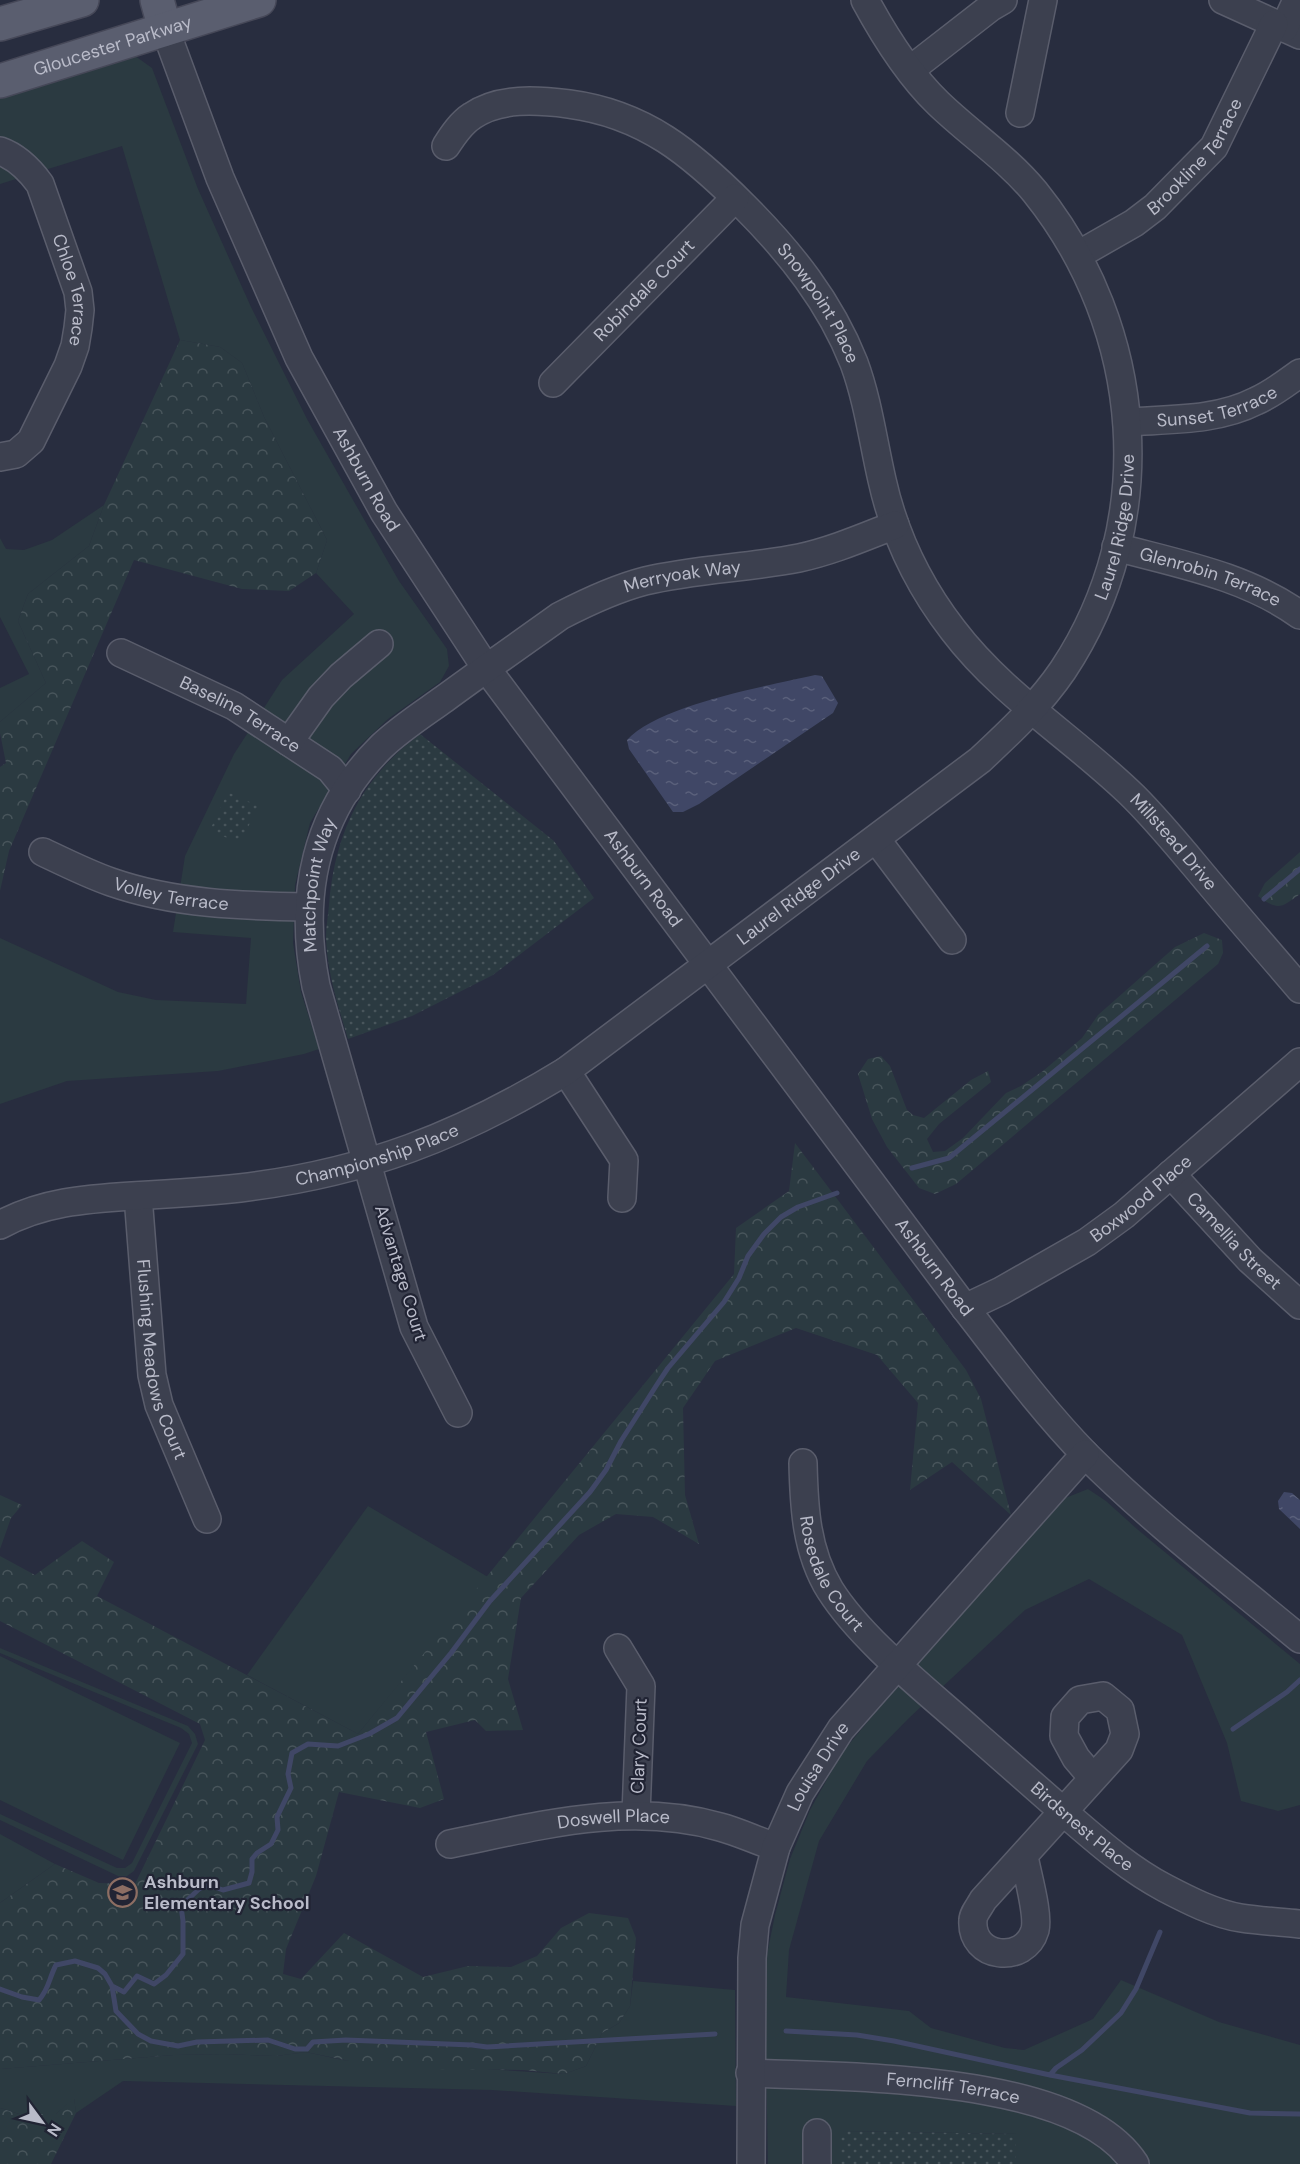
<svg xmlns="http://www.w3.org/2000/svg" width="1300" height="2164" font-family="'DM Sans',sans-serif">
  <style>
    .green { fill: #2b3a41 }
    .forest { fill: url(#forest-crowns) }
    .park { fill: url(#park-dots) }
    .water { fill: url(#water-ripples) }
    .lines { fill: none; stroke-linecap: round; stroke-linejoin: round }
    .stream { stroke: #404766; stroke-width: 5 }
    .minor-casing { stroke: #5a5d6c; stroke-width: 30 }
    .major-casing { stroke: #464858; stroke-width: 36 }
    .minor { stroke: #3c404f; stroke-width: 27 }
    .major { stroke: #5a5e6f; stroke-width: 33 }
    .labels { text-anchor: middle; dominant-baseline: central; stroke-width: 4.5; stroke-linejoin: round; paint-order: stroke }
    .street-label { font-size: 18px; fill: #b9bbc9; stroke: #212434 }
    .poi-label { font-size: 18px; font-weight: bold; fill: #b9bbc9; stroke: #212434; text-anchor: start }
  </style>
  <defs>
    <pattern id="forest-crowns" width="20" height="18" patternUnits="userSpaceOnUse" patternTransform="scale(1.5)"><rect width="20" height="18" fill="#2b3a41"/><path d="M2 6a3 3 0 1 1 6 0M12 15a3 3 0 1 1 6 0" fill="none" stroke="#48555b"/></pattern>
    <pattern id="park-dots" width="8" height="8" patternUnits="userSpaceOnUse" patternTransform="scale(1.5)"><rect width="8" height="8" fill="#2b3a41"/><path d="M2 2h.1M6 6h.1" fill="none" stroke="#48555b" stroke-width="1.8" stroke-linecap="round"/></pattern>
    <pattern id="water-ripples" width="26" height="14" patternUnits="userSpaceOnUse" patternTransform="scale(1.5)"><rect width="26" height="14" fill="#404766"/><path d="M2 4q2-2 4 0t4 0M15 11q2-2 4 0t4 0" fill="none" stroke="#5a607b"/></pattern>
  </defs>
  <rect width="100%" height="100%" fill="#282d3f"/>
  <path class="green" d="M131,53l21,15 46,121 53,118 56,112 92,162 48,68 2,17 -9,16 -52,37 -37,35 -41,69 -15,62 -2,58 8,49 18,57 -15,5 -86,17 -151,10 -67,23v-166l118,54 38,8 90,4 5,-66 -78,-6 12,-76 49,-102 48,-74 72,-66 -38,-41 11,-33 -63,-123 -22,-54 -22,-16 -40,-7 -58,-194 -122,38v-92z
    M104,505l-15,41 -61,48 -10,27 28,62 -46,39v-34l29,-14 -29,-57v-79l6,11 18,1 28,-10z
    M1088,1489l18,12 31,28 163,135v141l-22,6 -37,-10 -14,-58 -45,-108 -93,-56 -64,31 -116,108 -42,43 -48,80 -30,109 -3,47 123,14 22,17 74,20 19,2 69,-31 28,-39 98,42 81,23v119h-284v-30l-175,-3v33h-73l-3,-153 2,-57 8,-39 15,-56 20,-49 31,-56 33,-40 189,-215z
    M368,1506l120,71 -130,157 -111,-59z
    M0,1648l188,78 7,8 3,10 -64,127 -7,5h-9l-118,-56v-6l117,54h8l7,-5 60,-120 -3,-9 -8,-6 -181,-75z
    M0,1656l180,87 -57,117 -123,-60z
    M0,1834l55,30 -55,39z
    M633,1981l102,9 1,116 -244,-16 -369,-9 -47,32 -2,-14 -18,15h-37l-19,-6v-39l173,-14 51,-1 52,2 30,-4 37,8 221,14 22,-8 16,-33 17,-10 11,-17z"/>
  <path class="forest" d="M180,340l40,7 22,16 22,54 63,123 -11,33 -27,18 -47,-2 -108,-29 -125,291 -9,40v-124l6,-4 -6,-30v-11l46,-39 -28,-62 10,-27 61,-48 15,-41z
    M1300,852v42c-19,14 -22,17 -42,2l7,-13z
    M1204,933l18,7 1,13 -5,11 -262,220 -21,10 -16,-6 -32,-41 -15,-28 -14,-45 10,-15 13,-3 9,10 17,44 6,5 11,3 47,-38 17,-9 3,11 -52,42 -12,15 6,13 12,-1 18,-13 43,-45 15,-7 22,-15 39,-33 16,-23 77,-68z
    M795,1143l171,227 15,29 30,116 -59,-53 -42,28 8,-87 -41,-48 -81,-27 -81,33 -32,47 2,87 14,49 -46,-27 -37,-3 -37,21 -58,63 -13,81 15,51 -37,1 -11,-11 -49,12 18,67 -24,9 -81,-16 -23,84 -30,73 -3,25 18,5 43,-46 79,44 45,-11 43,1 26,-11 24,-28 28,-15 39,5 8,20 -6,68 -11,17 -17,10 -16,33 -22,8 -41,-4 -103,-1 -41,-2 -73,-15 -30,4 -52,-2 -51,1 -173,14v-166l55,-39 44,19 36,1 70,-144 -5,-16 -200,-103v-65l35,19 47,-34 32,21 -17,34 261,138 376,-460 2,-46 53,-37z
    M0,1495l22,10 -11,13 -11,31z
    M74,2098l2,15 -25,51h-51v-56l19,6h37z"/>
  <path class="park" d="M420,734l134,107 40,57 -101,77 -81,41 -64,23c-10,-33 -21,-67 -22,-102 0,-10 2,-21 3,-32 6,-72 32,-127 91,-171z
    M228,792l30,14 -18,38 -30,-14z
    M841,2131l175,3v30h-175z"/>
  <path class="water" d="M815,675l7,1 16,27 -5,10 -134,91 -16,8h-10l-44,-63 -2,-9c31,-35 140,-54 188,-65z
    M1284,1492l8,1 8,7v29l-21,-20 -1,-8z"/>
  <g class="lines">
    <path class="stream" d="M1264,899l36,-30
      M912,1168l37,-10 258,-212
      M1233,1729l54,-37 13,-12
      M112,1986l12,6 13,-16 17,8 12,-9 17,-21v-33l-2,-15 18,-17 9,-4 15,5 26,-7 3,-11v-13l5,-6 14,-9 7,-14 -1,-13 14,-29 -3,-14 4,-21 16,-9 30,2 31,-12 28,-16 54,-65 39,-52 100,-109 16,-22 15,-29 35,-55 12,-18 56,-66 15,-24 9,-22 16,-22 17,-17 17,-10 39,-14
      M0,1989l22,8 17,3c10,-11 10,-22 17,-35l19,-4 23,7 7,6 7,12 4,25 22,23 13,7 27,5 19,-4 71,-2 27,9h12l6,-7 33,-2 126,5 15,2 228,-13
      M786,2031l71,4 37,6 156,34 200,38 50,1
      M1050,2075l6,-7 26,-18 39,-37 15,-24 24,-57"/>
    <defs>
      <g id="minor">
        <path d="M1223,0l77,35"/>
        <path d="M1284,28l13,-28"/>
        <path id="s1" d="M165,29l55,149 79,180 85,154 102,156 479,640c39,50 77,102 121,147 67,67 142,124 214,184"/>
        <path d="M910,70l81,-63 12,-7"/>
        <path d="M1020,113l23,-113"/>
        <path id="s2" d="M446,146c7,-11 15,-23 26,-30 27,-19 66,-16 97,-12 76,10 123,50 175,102 46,46 86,96 110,157 14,38 19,78 28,117 12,54 37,106 71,150 50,66 122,109 181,167 22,22 42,46 62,70 34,41 69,81 104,122"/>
        <path id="s3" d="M0,151c17,6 29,18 40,33l38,108 2,18 -2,18 -3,18 -7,20 -37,75 -15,13 -16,3"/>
        <path id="s4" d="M1078,255l56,-32 21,-16 59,-60 60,-123"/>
        <path id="s5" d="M553,383l182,-185"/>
        <path id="s6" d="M1127,422c43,-3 90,-1 129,-21 16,-7 30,-18 44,-28"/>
        <path id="s7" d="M1116,547c63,17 130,29 184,68"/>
        <path id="s8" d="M121,653l113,53 96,63 17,21"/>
        <path d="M289,742l32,-45 20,-21 38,-32"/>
        <path d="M876,839l76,101"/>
        <path id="s9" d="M43,852c23,11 45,22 68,30 63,22 131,24 197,25"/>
        <path d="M566,1071l58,89 -2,38"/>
        <path id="s10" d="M1171,1174l79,86 50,45"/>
        <path id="s11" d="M138,1196l14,179 7,30 48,114"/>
        <path id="s12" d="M0,1225c42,-23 85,-26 132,-29 36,-2 72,-4 108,-8 125,-15 220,-52 326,-117l414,-311c29,-27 60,-56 83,-90 98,-148 82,-341 -28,-478 -28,-34 -65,-58 -97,-89 -30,-29 -53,-66 -73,-103"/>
        <path id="s13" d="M965,1308l36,-17 86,-49 37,-27 176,-153"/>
        <path id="s14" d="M458,1413l-44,-86 -98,-341c-18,-90 -1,-174 66,-240 19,-18 41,-32 62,-47 38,-28 77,-55 116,-83 27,-14 54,-27 85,-35 50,-12 103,-13 154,-23 33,-7 65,-21 96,-33"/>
        <path id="s15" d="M803,1463c1,44 3,88 27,127 33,52 100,103 145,144 33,29 66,58 99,87 29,25 57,49 91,67 23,12 50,26 76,30 20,3 40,4 59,6"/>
        <path d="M618,1648l23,38 -5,128"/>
        <path id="s16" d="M450,1844c89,-18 179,-43 270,-17 19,5 37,14 56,20"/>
        <path d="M1024,1856c3,18 15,58 11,74 -10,35 -65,29 -62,-10 0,-6 7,-14 10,-20l136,-150 6,-16 -5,-24 -17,-14 -23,4 -15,17 -1,19 12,22 17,20"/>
        <path id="s17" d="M750,2073c99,5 326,0 385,91"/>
        <path d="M817,2133v31"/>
        <path id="s18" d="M751,2164l1,-206 3,-33 21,-78 24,-54 41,-64 244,-275"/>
      </g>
      <g id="major">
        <path d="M157,0l8,29"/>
        <path d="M0,24l82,-24"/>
        <path id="s19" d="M0,81l259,-81"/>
      </g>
    </defs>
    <use href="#minor" class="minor-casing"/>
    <use href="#major" class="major-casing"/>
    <use href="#minor" class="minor"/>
    <use href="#major" class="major"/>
  </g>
  <defs>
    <symbol id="school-ring" viewBox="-11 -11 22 22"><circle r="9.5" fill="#212434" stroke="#8d6e63" stroke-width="1.5"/><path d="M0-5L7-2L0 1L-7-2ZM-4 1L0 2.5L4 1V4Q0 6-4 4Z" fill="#8d6e63"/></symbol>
  </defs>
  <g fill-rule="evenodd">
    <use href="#school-ring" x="106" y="1876" width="33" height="33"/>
  </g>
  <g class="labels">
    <g class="street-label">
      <text stroke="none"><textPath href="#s19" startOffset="118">Gloucester Parkway</textPath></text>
      <text stroke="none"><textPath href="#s4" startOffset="156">Brookline Terrace</textPath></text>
      <text stroke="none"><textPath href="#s3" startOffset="164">Chloe Terrace</textPath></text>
      <text stroke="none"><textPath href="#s5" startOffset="130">Robindale Court</textPath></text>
      <text stroke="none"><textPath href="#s2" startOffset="470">Snowpoint Place</textPath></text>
      <text stroke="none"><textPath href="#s6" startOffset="92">Sunset Terrace</textPath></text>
      <text stroke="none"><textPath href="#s1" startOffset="494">Ashburn Road</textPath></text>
      <text stroke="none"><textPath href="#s12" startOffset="1389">Laurel Ridge Drive</textPath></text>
      <text stroke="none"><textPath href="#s14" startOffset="1062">Merryoak Way</textPath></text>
      <text stroke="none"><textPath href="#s7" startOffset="99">Glenrobin Terrace</textPath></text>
      <text stroke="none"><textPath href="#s8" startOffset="134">Baseline Terrace</textPath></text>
      <text stroke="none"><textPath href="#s2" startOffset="1134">Millstead Drive</textPath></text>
      <text stroke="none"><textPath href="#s1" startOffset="980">Ashburn Road</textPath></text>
      <text stroke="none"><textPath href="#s14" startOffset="554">Matchpoint Way</textPath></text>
      <text stroke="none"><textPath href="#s9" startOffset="136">Volley Terrace</textPath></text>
      <text stroke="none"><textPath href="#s12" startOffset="885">Laurel Ridge Drive</textPath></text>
      <text stroke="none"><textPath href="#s12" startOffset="386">Championship Place</textPath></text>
      <text stroke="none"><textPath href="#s13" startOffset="208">Boxwood Place</textPath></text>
      <text stroke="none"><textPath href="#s10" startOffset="92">Camellia Street</textPath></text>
      <text stroke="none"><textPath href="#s1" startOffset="1466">Ashburn Road</textPath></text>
      <text transform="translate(401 1273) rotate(73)">Advantage Court</text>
      <text stroke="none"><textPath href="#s11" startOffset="166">Flushing Meadows Court</textPath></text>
      <text stroke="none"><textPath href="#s15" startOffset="117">Rosedale Court</textPath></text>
      <text transform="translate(639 1746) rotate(-88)">Clary Court</text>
      <text stroke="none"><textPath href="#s18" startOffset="411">Louisa Drive</textPath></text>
      <text stroke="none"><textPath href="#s16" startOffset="166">Doswell Place</textPath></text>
      <text stroke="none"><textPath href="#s15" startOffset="478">Birdsnest Place</textPath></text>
      <text stroke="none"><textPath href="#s17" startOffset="204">Ferncliff Terrace</textPath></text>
    </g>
    <g class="poi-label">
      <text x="144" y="1882">Ashburn<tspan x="144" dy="21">Elementary School</tspan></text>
    </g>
  </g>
  <g transform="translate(42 2122) rotate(123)" stroke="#212434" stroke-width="4.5" paint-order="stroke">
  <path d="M0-4.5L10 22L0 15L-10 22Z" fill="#b9bbc9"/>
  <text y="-9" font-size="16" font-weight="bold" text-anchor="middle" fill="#b9bbc9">N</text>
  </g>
</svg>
